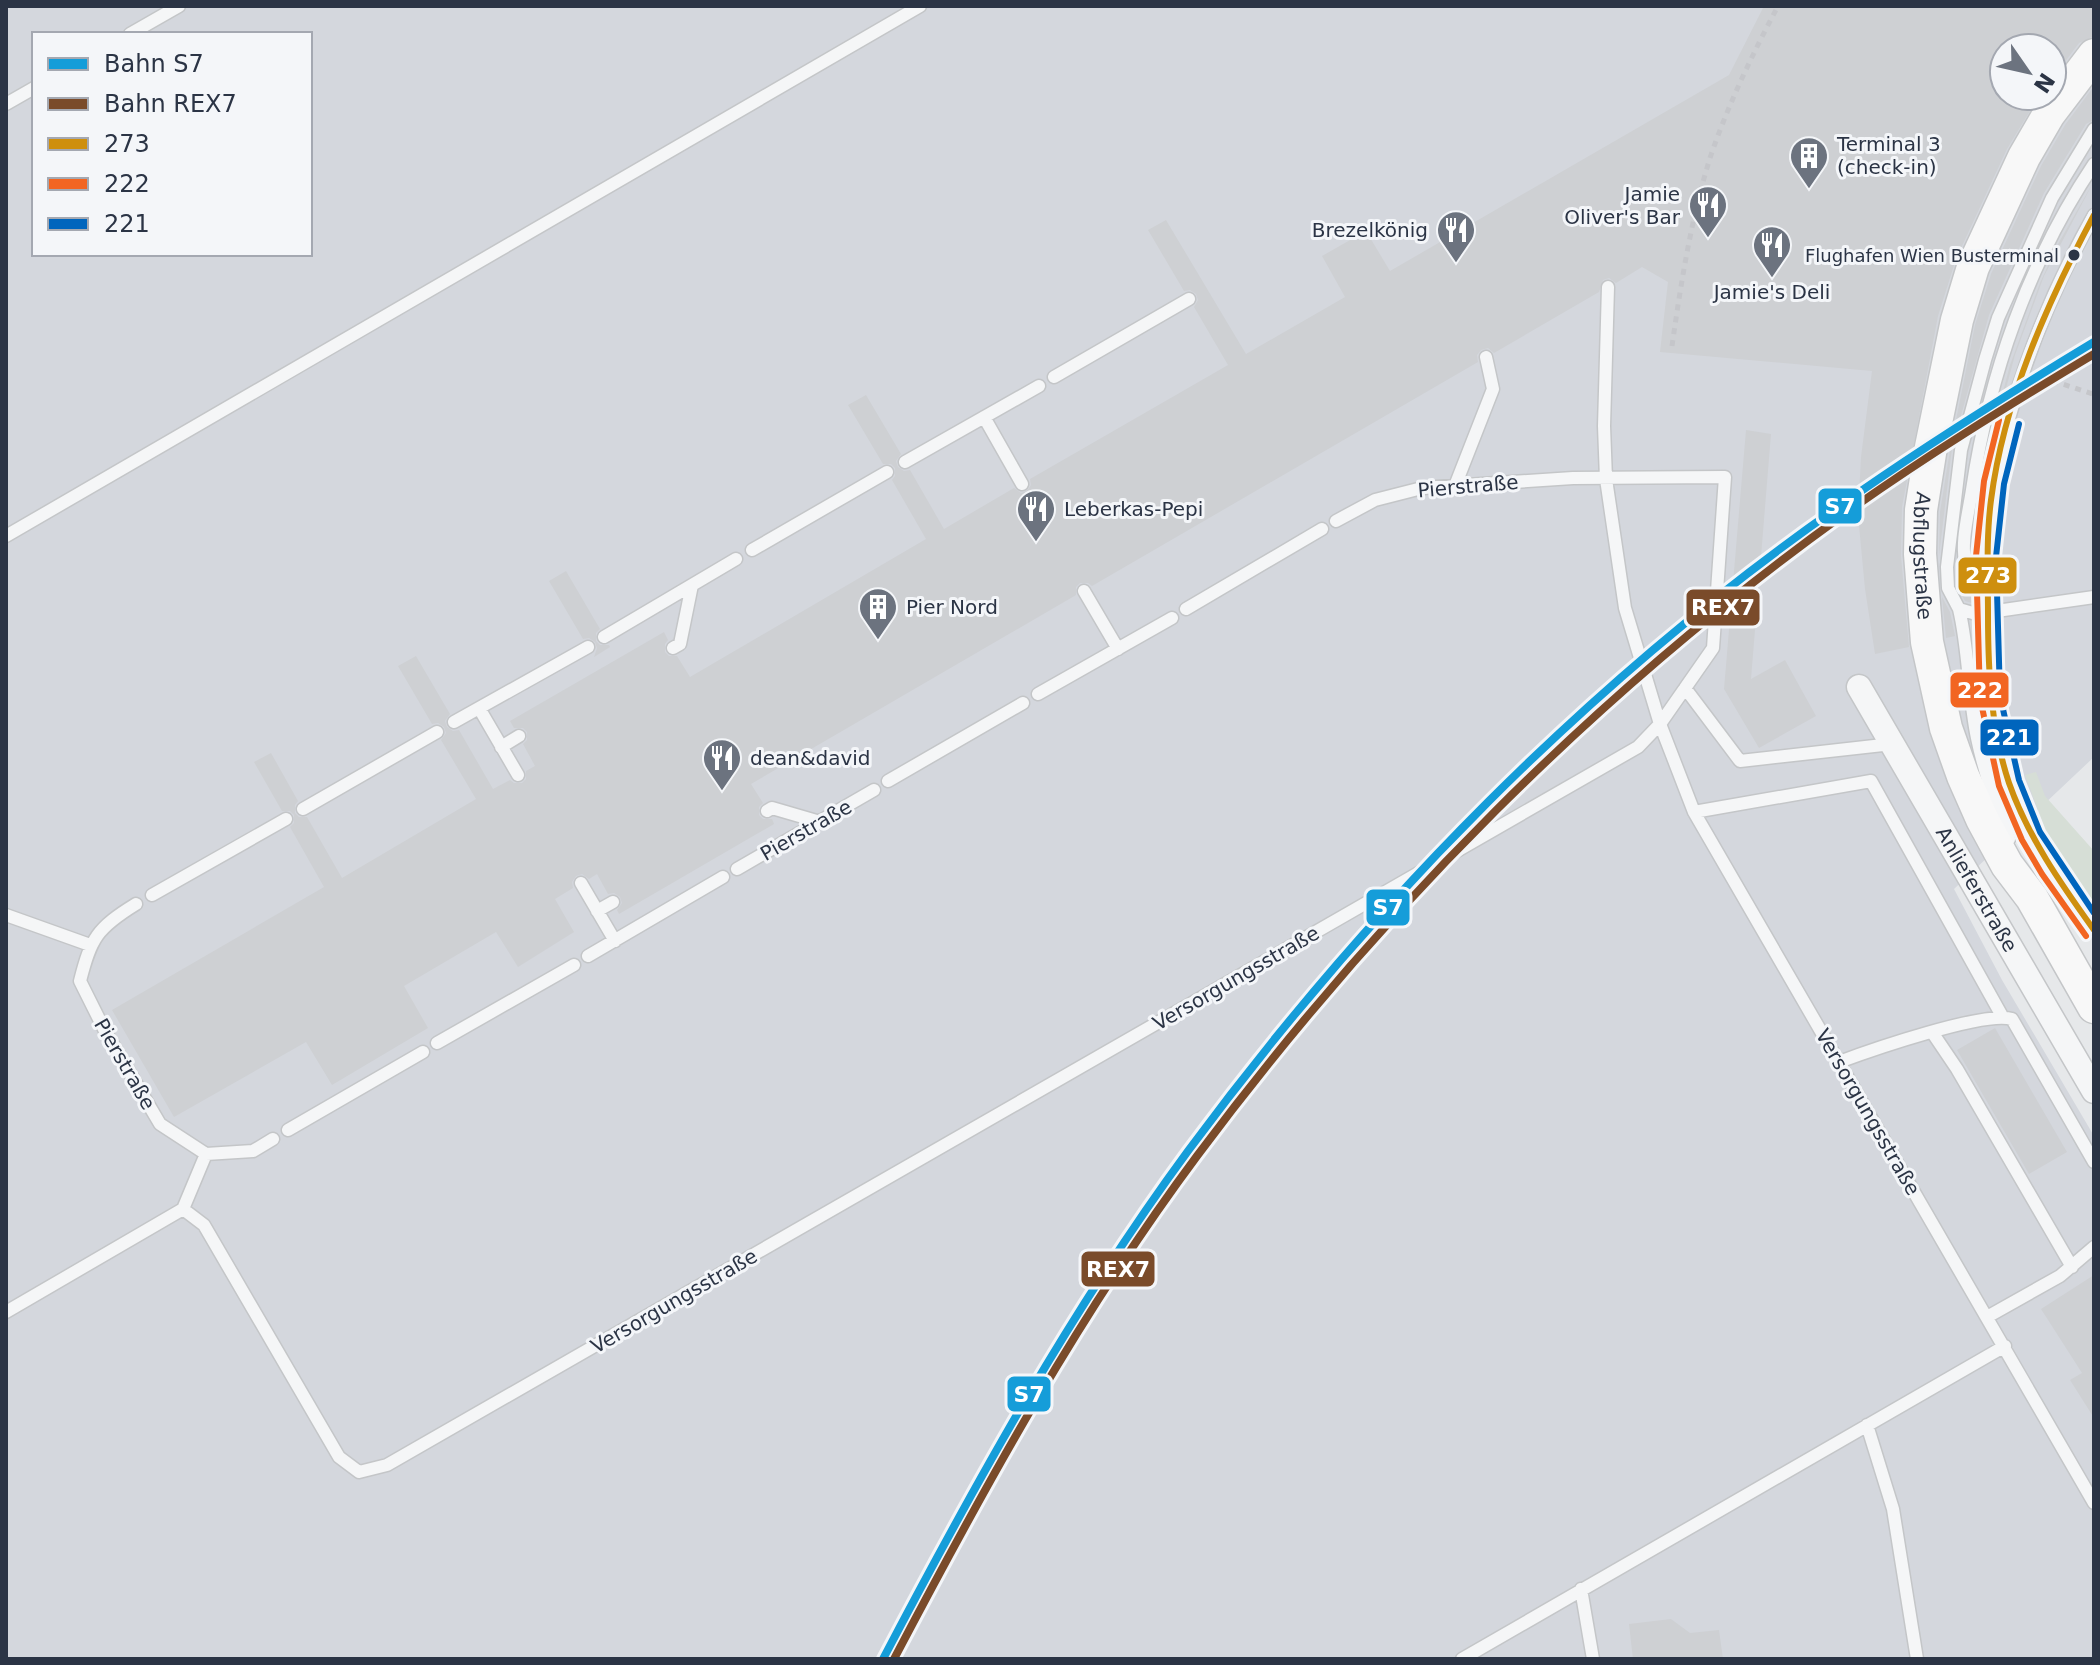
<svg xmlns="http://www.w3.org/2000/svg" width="2100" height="1665" font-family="'DejaVu Sans',sans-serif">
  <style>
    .built { fill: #d4d7dd; fill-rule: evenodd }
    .green { fill: #d6ded6 }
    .building { fill: #ced0d3 }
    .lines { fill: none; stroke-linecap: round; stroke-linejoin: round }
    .lane-casing { stroke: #c4c6c8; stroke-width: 15 }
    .street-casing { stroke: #c4c6c8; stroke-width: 27 }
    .secondary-casing { stroke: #c4c6c8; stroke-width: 35 }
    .path { stroke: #c5c6ca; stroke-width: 5; stroke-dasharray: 6 6; stroke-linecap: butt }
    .lane { stroke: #f5f6f7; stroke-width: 12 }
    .street { stroke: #f5f6f7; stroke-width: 24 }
    .secondary { stroke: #f8f8f8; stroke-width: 32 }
    .lane-bridge-casing { stroke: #c4c6c8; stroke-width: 15; stroke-linecap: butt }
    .lane-bridge { stroke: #f5f6f7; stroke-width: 12 }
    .bus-1-casing { stroke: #f4f6f9; stroke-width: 12 }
    .bus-2-casing { stroke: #f4f6f9; stroke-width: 12 }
    .bus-3-casing { stroke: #f4f6f9; stroke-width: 12 }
    .bus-1 { stroke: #ce8f0e; stroke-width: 6 }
    .bus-2 { stroke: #f26522; stroke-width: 6 }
    .bus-3 { stroke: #0065bd; stroke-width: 6 }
    .rail-1-casing { stroke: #f4f6f9; stroke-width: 14 }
    .rail-2-casing { stroke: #f4f6f9; stroke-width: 14 }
    .rail-1 { stroke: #159dd9; stroke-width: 8 }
    .rail-2 { stroke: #7a4b2a; stroke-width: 8 }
    .bus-dot { fill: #2b3445; stroke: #f4f6f9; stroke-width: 3 }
    .labels { text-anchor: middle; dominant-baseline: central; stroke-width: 6; stroke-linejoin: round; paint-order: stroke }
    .bus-label { font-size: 18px; fill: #2b3445; stroke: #f4f6f9; text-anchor: end }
    .poi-label { font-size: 20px; fill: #2b3445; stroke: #f4f6f9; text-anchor: start }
    .street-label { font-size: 20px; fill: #2b3445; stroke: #f4f6f9 }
    .line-badge { stroke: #f4f6f9; stroke-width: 3 }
    .badge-label { font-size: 22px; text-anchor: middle; font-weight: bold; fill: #fff }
  </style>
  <rect width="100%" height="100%" fill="#e6e8ea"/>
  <path class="built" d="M6,6h2088v751l-140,132 48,91 92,156v523h-2088zM34,34h276v220h-276zM2004,48h48v48h-48z"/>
  <path class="green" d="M2036,772l9,24 49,55v61l-48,-81 -21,-56z"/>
  <path class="building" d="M1764,6h330v30l-15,7 -27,36v-31h-48v48h35l-32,53 -51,110 -18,57 -36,191 -1,49 8,91 -34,7 -10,-65 -7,-74 3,-58 11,-86 -212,-19 8,-70 -26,-15 -26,16 -7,-5 -6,2 -4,12 -105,61 -6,-5 -7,2 -4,5 1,7 -386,224 -4,-3h-8l-4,4v8l-325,189 12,19 -4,4v8l4,4h9l2,5 -155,90 -2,-4 5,-7 -2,-6 -6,-4 -6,1 -11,-20 -8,5 -7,-5 -6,2 -4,6 1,6 -18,11 19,33 -56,35 -22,-35 -92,54 24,42 -96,57 -26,-43 -132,75 -62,-107 212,-123 -34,-60 4,-4v-8l-4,-4h-8l-28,-49 17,-9 27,48 -3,4v8l4,4h8l35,61 134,-79 -35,-59 5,-7 -2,-6 -6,-4 -6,1 -34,-58 18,-10 34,58 -5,7 2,6 6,4 6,-1 34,59 17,-9 4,3h8l4,-4v-8l9,-5 -12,-22 4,-4v-8l-4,-4h-9l-4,-7 154,-89 4,8 -3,4v8l4,4h8l13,21 236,-138 -34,-59 3,-4v-8l-4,-4h-8l-35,-59 18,-10 35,59 -5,7 2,6 6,4 6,-1 34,59 70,-41 7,5 6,-2 4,-6 -1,-6 198,-114 -34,-58 4,-7 -2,-6 -6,-4 -6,1 -36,-61 18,-10 80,134 99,-57 -23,-41 44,-25 24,40 339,-196z
    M2094,86v34l-8,4 -42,69 -55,122 -37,133 -13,108 1,-44 10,-62 25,-125 16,-51 50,-108 24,-41z
    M2094,181l-50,95 -29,79 -27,100 -11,111 -3,-2 -1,-15 3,-28 12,-72 22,-84 30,-82 18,-39z
    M1746,430l25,4 -20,245 34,-19 31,56 -57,32 -35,-59z
    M1956,565l3,9 17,12 -1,18 -10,-3 -8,-15z
    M566,571l34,58 -4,4v8l4,4h9l1,2 -16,10 3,-9 -2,-6 -6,-4 -6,1 -34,-58z
    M1942,597l8,15 5,24 -9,2z
    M1995,1028l72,124 -38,22 -72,-124z
    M2094,1275v143l-24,-38 12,-7 -41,-64z
    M1671,1619l19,14 29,-3 4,29h-90l-4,-35z"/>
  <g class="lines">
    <defs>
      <path id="lane" d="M130,34l49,-28
        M6,104l28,-16
        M2094,215c-46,82 -82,174 -100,267 -8,42 -6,85 -6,127 -1,59 2,118 21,174 19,55 51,101 85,147
        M1608,287l-4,139 2,53 19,129 35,116
        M1054,377l135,-78
        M984,417l38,67
        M905,462l134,-76
        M1455,486l38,-97 -7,-32
        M1336,521l39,-21 47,-12 151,-10 152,-1 -12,171 -53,76
        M6,536l914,-530
        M752,550l135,-78
        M1988,584l-22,-15c-6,-26 2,-53 6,-79 17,-115 57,-229 122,-326
        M1084,591l34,58
        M1186,609l136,-80
        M1959,609c10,42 9,86 18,129 7,34 19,68 32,101
        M1976,614l-17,-5 -11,-21 -1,-21 14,-117 24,-90 13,-42 54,-120 42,-69
        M604,637l132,-78
        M673,648l7,-4 12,-59
        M1685,688l55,73 152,-17
        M1038,694l134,-76
        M479,708l39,67
        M454,722l134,-75
        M501,747l18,-11
        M888,781l135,-78
        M303,809l134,-77
        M767,811l5,-3 48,14
        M1694,812l177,-31 131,235
        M737,869l137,-79
        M581,883l34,58
        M152,895l134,-76
        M136,904c-39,24 -45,34 -56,77l24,48 56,95 46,30 47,-3 20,-12
        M597,911l16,-9
        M6,915l84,30
        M588,956l135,-79
        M1932,1032l25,37 115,198
        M437,1043l137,-78
        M1839,1062c32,-12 145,-51 173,-43l82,143
        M288,1130l135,-78
        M206,1154l-23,55 21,16 135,232 20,15 28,-7 1251,-718 22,-23 34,88 400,691
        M6,1312l177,-103
        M1987,1317l73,-41 34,-29
        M1867,1425l26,84 24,150
        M1581,1589l12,70
        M1462,1659l543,-313"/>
      <g id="street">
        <path id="s1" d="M1859,687l235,404"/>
      </g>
      <g id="secondary">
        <path id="s2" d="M2094,55l-45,59 -25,43 -51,110 -16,53 -26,127 -10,63 -1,44 7,88 19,86 17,48 19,43 25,46 25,33 62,109"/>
      </g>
    </defs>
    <use href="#lane" class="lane-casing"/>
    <use href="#street" class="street-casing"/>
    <use href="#secondary" class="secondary-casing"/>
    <path class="path" d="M1672,346c9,-63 19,-127 38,-188 17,-51 43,-105 68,-152
      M2041,377l52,17"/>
    <use href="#lane" class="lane"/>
    <use href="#street" class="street"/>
    <use href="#secondary" class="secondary"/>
    <defs>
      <path id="lane-bridge" d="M1976,614l118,-17"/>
    </defs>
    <use href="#lane-bridge" class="lane-bridge-casing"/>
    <use href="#lane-bridge" class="lane-bridge"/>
    <defs>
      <path id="bus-1" d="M2094,215c-47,88 -90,185 -103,285 -5,38 -3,77 -3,115 0,57 3,114 21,168 19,54 52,101 85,147"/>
      <path id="bus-2" d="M1999,420l-15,61 -8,75 4,142 19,88 23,54 20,34 44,62"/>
      <path id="bus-3" d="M2019,424l-15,60 -8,73 4,139 19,84 21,52 54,81"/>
    </defs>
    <use href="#bus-1" class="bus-1-casing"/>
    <use href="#bus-2" class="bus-2-casing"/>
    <use href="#bus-3" class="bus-3-casing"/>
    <use href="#bus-1" class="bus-1"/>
    <use href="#bus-2" class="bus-2"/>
    <use href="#bus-3" class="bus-3"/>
    <defs>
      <path id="rail-1" d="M883,1659c92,-175 188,-349 305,-508 181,-245 403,-472 653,-646 82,-58 167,-111 253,-163"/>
      <path id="rail-2" d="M894,1659c91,-173 186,-346 303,-503 182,-244 399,-463 646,-641 81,-58 166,-110 251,-161"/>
    </defs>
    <use href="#rail-1" class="rail-1-casing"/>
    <use href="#rail-2" class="rail-2-casing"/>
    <use href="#rail-1" class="rail-1"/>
    <use href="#rail-2" class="rail-2"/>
  </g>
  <defs>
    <symbol id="building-pin" viewBox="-11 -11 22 30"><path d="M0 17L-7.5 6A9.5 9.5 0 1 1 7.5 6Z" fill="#6c737f" stroke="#f4f6f9"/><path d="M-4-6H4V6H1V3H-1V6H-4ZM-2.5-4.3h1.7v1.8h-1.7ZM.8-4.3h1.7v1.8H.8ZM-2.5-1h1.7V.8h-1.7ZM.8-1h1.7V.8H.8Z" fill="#fff"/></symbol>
    <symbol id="restaurant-pin" viewBox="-11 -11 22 30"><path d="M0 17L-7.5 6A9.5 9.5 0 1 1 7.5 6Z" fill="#6c737f" stroke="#f4f6f9"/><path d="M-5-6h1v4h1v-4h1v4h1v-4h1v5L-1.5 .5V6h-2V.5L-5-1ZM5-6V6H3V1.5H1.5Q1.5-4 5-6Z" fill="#fff"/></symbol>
  </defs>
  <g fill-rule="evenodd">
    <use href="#building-pin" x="1787" y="134" width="44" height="60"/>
    <use href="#restaurant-pin" x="1686" y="183" width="44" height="60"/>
    <use href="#restaurant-pin" x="1434" y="208" width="44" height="60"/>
    <use href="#restaurant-pin" x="1750" y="223" width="44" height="60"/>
    <use href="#restaurant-pin" x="1014" y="487" width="44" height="60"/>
    <use href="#building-pin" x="856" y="585" width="44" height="60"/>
    <use href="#restaurant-pin" x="700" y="736" width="44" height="60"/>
  </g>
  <circle class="bus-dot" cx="2074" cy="255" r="7"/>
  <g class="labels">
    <g class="bus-label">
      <text x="2059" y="255">Flughafen Wien Busterminal</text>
    </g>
    <g class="poi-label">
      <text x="1837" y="144">Terminal 3<tspan x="1837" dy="23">(check-in)</tspan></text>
      <text x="1680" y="194" text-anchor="end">Jamie<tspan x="1680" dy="23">Oliver's Bar</tspan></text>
      <text x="1428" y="230" text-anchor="end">Brezelkönig</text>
      <text x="1772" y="292" text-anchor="middle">Jamie's Deli</text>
      <text x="1064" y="509">Leberkas-Pepi</text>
      <text x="906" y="607">Pier Nord</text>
      <text x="750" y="758">dean&amp;david</text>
    </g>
    <g class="street-label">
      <text transform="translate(1468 486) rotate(-5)">Pierstraße</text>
      <text stroke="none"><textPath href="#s2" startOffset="540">Abflugstraße</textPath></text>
      <text transform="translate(806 830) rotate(-30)">Pierstraße</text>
      <text stroke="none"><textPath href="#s1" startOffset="234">Anlieferstraße</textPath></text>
      <text transform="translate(1236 978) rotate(-30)">Versorgungsstraße</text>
      <text transform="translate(125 1064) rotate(60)">Pierstraße</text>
      <text transform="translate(1868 1112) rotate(60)">Versorgungsstraße</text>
      <text transform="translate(674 1301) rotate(-30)">Versorgungsstraße</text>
    </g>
  </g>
  <g class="line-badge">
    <rect x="1817" y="487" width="46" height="38" rx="8" fill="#159dd9"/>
    <rect x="1957" y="556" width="61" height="39" rx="8" fill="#ce8f0e"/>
    <rect x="1685" y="588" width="76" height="39" rx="8" fill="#7a4b2a"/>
    <rect x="1949" y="671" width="61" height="38" rx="8" fill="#f26522"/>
    <rect x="1979" y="718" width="61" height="39" rx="8" fill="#0065bd"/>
    <rect x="1365" y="888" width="46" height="39" rx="8" fill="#159dd9"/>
    <rect x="1080" y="1250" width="76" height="38" rx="8" fill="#7a4b2a"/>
    <rect x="1006" y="1375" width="46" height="38" rx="8" fill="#159dd9"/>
  </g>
  <g class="badge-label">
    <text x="1840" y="514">S7</text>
    <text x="1988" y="583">273</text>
    <text x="1723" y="615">REX7</text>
    <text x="1980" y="698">222</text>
    <text x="2009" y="745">221</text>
    <text x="1388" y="915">S7</text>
    <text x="1118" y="1277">REX7</text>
    <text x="1029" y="1402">S7</text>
  </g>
  <rect width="2100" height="1665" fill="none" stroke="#2b3445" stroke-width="16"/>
  <rect x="32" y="32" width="280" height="224" fill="#f4f6f9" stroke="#a4a8b1" stroke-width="2"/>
  <rect x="48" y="58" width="40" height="12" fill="#159dd9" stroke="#a4a8b1" stroke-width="2"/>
  <text x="104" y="72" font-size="24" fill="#2b3445">Bahn S7</text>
  <rect x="48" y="98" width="40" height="12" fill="#7a4b2a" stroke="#a4a8b1" stroke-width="2"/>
  <text x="104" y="112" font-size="24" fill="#2b3445">Bahn REX7</text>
  <rect x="48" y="138" width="40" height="12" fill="#ce8f0e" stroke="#a4a8b1" stroke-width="2"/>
  <text x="104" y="152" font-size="24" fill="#2b3445">273</text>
  <rect x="48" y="178" width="40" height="12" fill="#f26522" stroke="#a4a8b1" stroke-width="2"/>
  <text x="104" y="192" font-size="24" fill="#2b3445">222</text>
  <rect x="48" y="218" width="40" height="12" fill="#0065bd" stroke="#a4a8b1" stroke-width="2"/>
  <text x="104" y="232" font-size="24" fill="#2b3445">221</text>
  <g transform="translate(2028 72) rotate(124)"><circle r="38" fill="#f4f6f9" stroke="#a4a8b1" stroke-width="2"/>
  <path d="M0-6L14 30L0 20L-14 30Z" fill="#6c737f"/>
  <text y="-12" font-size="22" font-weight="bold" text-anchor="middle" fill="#2b3445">N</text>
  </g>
</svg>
